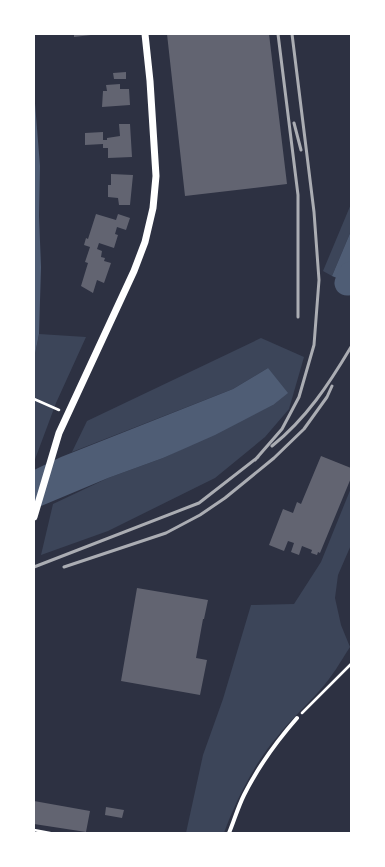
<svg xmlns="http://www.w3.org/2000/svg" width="385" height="867" font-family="Lato,sans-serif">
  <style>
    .green { fill: #3c4559 }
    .water { fill: #4f5d75 }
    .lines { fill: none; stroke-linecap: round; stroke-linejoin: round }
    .river { stroke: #4f5d75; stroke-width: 25 }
    .building { fill: #626471 }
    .path { stroke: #fff; stroke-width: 2.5 }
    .minor { stroke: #fff; stroke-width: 4 }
    .tertiary { stroke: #fff; stroke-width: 7 }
    .rail { stroke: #abadb3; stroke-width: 3 }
  </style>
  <rect width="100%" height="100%" fill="#2d3142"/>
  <path class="green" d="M351,204v27l-19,45 -9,-5z
    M39,334l47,3 -30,66 -22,59v-103z
    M261,338l43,19 -15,52 -24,28 -50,41 -107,53 -67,24 12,-51 55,-26 55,-20 110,-53 -5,-37 -35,21 -161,63 15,-31z
    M351,488v57l-13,30 -3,23 6,27 9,22c-9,14 -18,30 -30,43 -14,16 -30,30 -43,47 -22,25 -42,65 -53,96h-38l17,-78 20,-56 28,-94 43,-1 27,-42z"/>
  <path class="water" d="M34,91l6,75 -1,50 2,51 -2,67 -5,25z
    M351,231v53l-19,-8z
    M268,368l20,25 -15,12 -58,30 -52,23 -55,20 -74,31v-39l27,-13 172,-68z"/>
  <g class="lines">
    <path class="river" d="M347,283l4,-9"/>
  </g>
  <path class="building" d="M74,34h17v1l-17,2z
    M167,34h102l18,150 -102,12z
    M126,72v7h-12l-1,-6z
    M120,84v5h9l1,16 -28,2 1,-16h4l-1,-6z
    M119,124h11l2,33 -24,1v-10h-5v-4l-18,1v-12l18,-1v8h4v-2l13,-2z
    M111,174l22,1 -3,30h-11l-1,-7 -10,-1v-12h3z
    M96,214l20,6 2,-6 12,4 -4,12 -9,-3 -2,7 3,1 -4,13 -15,-5 -2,6 5,2 -1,6 4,1 -1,3 7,2 -7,20 -7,-3 -4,13 -12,-7 7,-23 -3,-1 5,-15 -6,-2 2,-7 2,1z
    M321,456l30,12v10l-31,75 -2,-1 -1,3 -6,-2 1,-3 -10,-4 -3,9 -8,-3 3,-9 -6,-2 -4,10 -15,-6 14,-36 10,4 4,-11 4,2z
    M137,588l71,12 -4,19h-1l-7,39 11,2 -7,35 -79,-14z
    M34,801l56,10 -4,21 -52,-8z
    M106,807l18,3 -2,8 -17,-3z"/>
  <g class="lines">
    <path class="path" d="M34,399l25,11
      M302,713l49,-49
      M34,830l16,3"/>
    <path class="minor" d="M229,833c5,-12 9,-26 15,-38 14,-28 32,-53 53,-77"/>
    <path class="tertiary" d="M34,517l25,-84 75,-162 11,-29 8,-34 3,-32 -6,-95 -5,-47"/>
    <path class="rail" d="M278,34l20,161v122
      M294,123l7,27
      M272,446c34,-27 57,-62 79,-99
      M255,460l27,-31 17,-32 15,-52 5,-65 -5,-68 -22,-178
      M34,567l165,-64 59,-46
      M64,567l102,-34 34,-18 25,-17 49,-40 30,-29 23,-32 5,-11"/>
  </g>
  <rect width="385" height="867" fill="none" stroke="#ffffff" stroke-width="70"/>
</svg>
